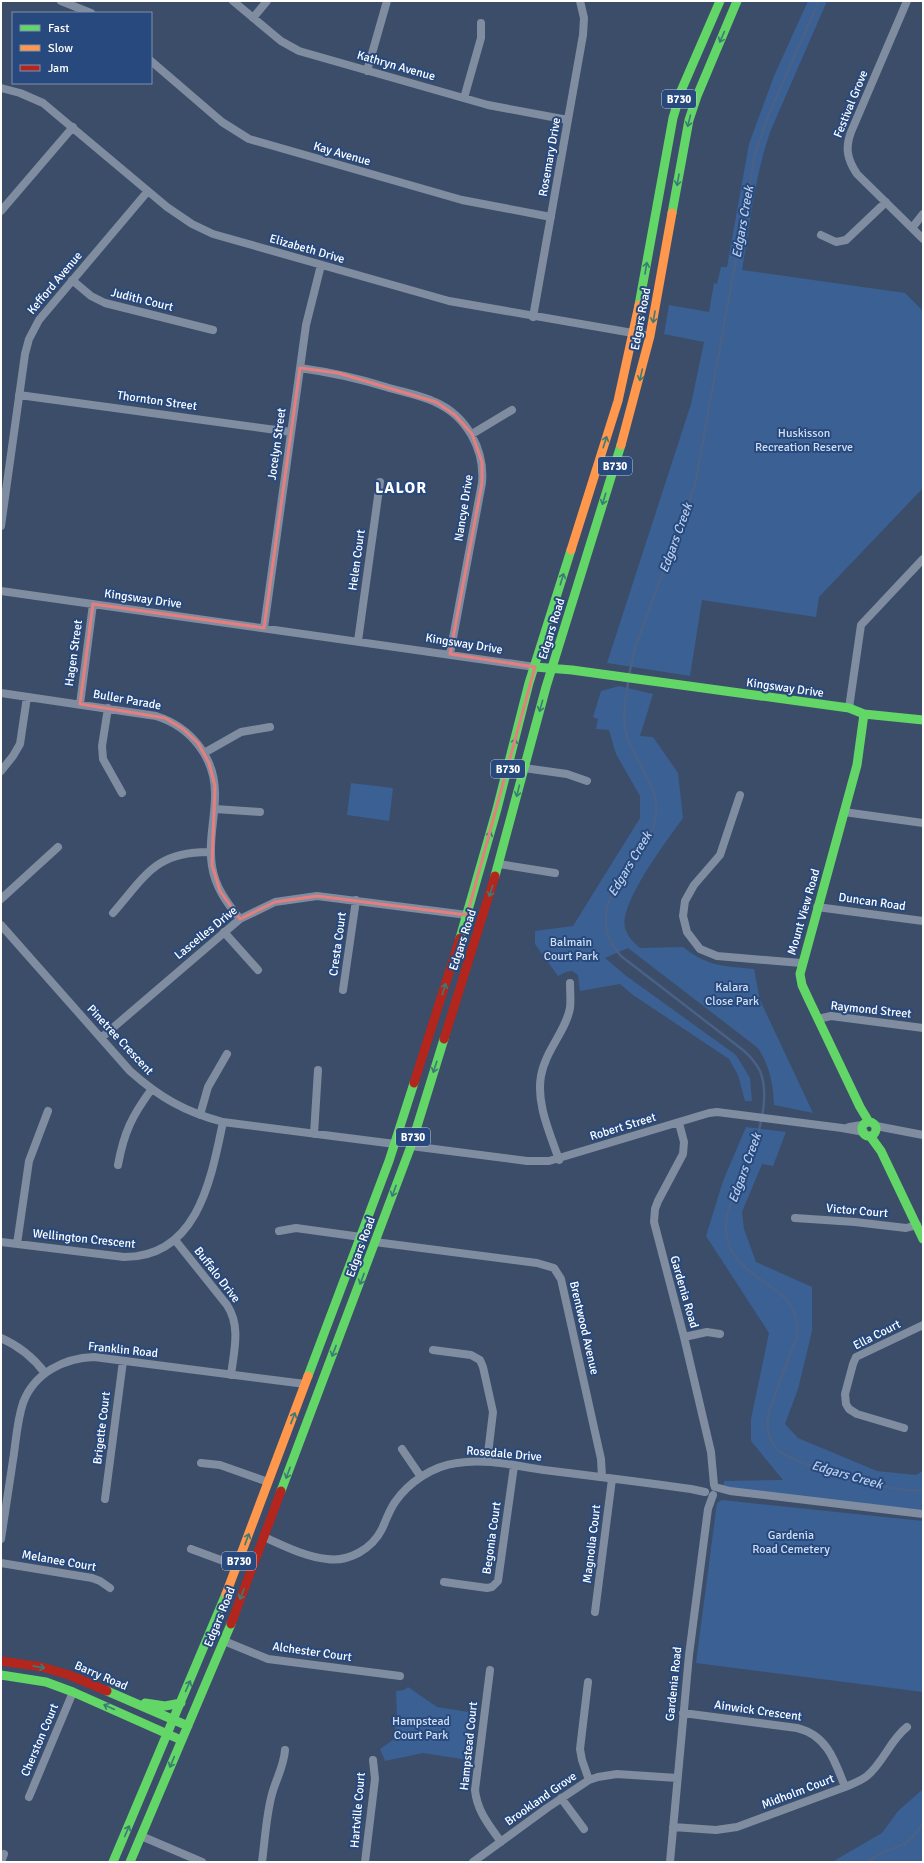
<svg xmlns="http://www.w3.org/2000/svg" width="924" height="1863" font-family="Signika,sans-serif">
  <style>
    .green { fill: #3b6094 }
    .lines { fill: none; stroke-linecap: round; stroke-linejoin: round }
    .stream { stroke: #496186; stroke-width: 2.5 }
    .street { stroke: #808da0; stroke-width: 8 }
    .fast { stroke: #63d668; stroke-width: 9 }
    .slow { stroke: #ff974d; stroke-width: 9 }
    .jam { stroke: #b3261e; stroke-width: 9 }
    .oneway { stroke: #3c7a76 }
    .marked { fill: none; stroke: #e67e7e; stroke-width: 3; stroke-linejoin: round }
    .labels { text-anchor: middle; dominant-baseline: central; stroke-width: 4; stroke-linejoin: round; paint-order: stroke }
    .shield { fill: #27497d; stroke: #bec8d8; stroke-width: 1 }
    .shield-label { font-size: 11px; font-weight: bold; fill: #fff }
    .street-label { font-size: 12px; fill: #fff; stroke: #27497d }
    .park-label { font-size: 12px; fill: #d0dff4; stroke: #27497d }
    .water-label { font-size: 13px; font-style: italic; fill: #b8ceec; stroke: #27497d }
    .district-label { font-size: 16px; font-weight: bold; letter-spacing: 1px; fill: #fff; stroke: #27497d }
  </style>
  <rect width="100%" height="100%" fill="#3b4d69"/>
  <path class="green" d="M808,1h19l-57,131c-15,44 -20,91 -28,138l163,23 18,18v177l-104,109 -3,20 -114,-17 -12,76 -83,-13 84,-259 13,-62 -40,-8 5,-29 40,7 5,-29 3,1 4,-17h6l22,-123 25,-68z
    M619,686l34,8 -13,42 13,1 25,36 5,45c-15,21 -64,85 -58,110 3,9 8,14 15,20l43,-1c25,20 41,19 71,22l6,31 53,113 -39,-8c-1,-22 -4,-38 -16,-57l-130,-100 -23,10 20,17 111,80 14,23 2,23h-7l-7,-26 -9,-16 -96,-64 -13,-11 -40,7 -2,-16 -6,-4 -6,1 -8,4 -23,-32v-13l38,-5 67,-108v-22l-24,-42 -7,-24 -13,-1 2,-10 -5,-2 8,-26z
    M351,783l42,5 -4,33 -42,-6z
    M746,1127l40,5 -13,34 -11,-2 -20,48 2,17 12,33 56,25v44l-14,58 -13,35 13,14 79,33 39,4 7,-4v39l-200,-22 1,-7 59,-1 -32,-39v-22l18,-86 -63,-97 17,-55z
    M722,1500l201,21v171l-227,-29 21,-160z
    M408,1687l29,20 38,6 -7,47 -45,-7 -38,8 -5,-12 13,-9 4,-25 -1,-24 8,-1z
    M923,1789v73h-91l50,-29 16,-22z"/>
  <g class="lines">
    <path class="stream" d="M629,675l6,-27 60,-163 60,-331 13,-38 51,-115
      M628,682c-2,18 -7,37 -1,54 9,30 36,52 28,85 -2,10 -9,19 -14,27 -23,35 -55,69 -20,108l122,94c7,6 13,13 17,21 13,31 -7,81 -19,109 -6,13 -14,28 -15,43 -3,63 78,54 71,113l-28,75c-3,14 -2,29 9,39 18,16 122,45 145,40
      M868,1862c23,-19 39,-9 55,-40"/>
    <path class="street" d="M61,1l30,12
      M233,1l48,40 18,10 189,54 80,15
      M907,1l-56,131c-6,16 -4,27 6,42l66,65
      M253,18l14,-17
      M151,61l71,61 27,17 213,61 89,17
      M367,71l20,-70
      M1,88l19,5 23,10 124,104 25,17 21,10 236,67 201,35
      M464,98l17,-60v-15
      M1,211l72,-84
      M912,228l11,-14
      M821,235l15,7 10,-2 40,-38
      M72,280l19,16 14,7 108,27
      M533,317l50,-282 1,-17 -4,-17
      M300,368c29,4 57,10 86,19 16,5 34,8 49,15 32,14 50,48 47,81l-32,171
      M19,395l272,37
      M472,434l40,-24
      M1,526l24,-172 4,-15 10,-19 109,-129
      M1,591l534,76
      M264,628l42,-303 15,-60
      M358,641l22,-159
      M1,693l155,23c35,11 60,42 59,80 0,22 -7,47 -3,70 3,21 15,37 28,53
      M80,704l13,-100
      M108,708l-6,38 1,13 19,34
      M849,708l12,-83 62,-66
      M204,753l37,-21 29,-5
      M524,768l43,6 20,7
      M1,771l12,-15 7,-12 7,-47
      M740,795l-20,60 -26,30 -9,16 -2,15 4,16 13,17 17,7 84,7
      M215,809l45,3
      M844,812l79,11
      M499,864l56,9
      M1,899l57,-52
      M817,907l106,14
      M113,913c33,-38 43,-62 98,-61
      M1,925l129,146c29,26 55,41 93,51l172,22
      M224,932l34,38
      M343,990l13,-90
      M818,1019l13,-3 92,12
      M101,1038l139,-119 35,-17 42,-6 150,19
      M200,1115l8,-28 19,-33
      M679,1123l5,19 -1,12 -25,47 -3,8 -1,13 30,115 27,115 3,33
      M876,1126l47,9
      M849,1127l13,-2
      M314,1134l4,-64
      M411,1146l116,15h22l160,-48 8,-1 125,16 22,4
      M559,1160c-9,-27 -23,-56 -18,-84 4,-25 25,-45 29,-68 1,-8 0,-17 0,-25
      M118,1165c6,-33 14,-49 33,-75
      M795,1218l60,4 51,6 11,-3
      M279,1231l17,-3 65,9
      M175,1240l52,65c14,21 7,46 4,70
      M1,1242l123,15c74,0 87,-78 99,-135
      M375,1242l162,21 17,5 7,11 40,180 1,18
      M17,1244l12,-83 19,-50
      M684,1337l23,-5 13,2
      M1,1338c18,8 32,19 44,35
      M433,1350l38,5 9,5 3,7 10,45 -6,50
      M904,1428l-47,-14 -8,-5 -3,-5 -1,-10 8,-30 3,-7 67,-32
      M402,1449l19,28
      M201,1463l19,2 48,17
      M715,1487l15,4 193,23
      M105,1499l18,-138
      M264,1537c20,9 42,20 63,22 22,3 45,-10 55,-30 4,-9 7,-18 13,-27 14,-20 38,-36 62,-39 29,-5 59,3 87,7 49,6 98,12 147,19l14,3
      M1,1539c4,-26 8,-52 12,-79 3,-19 4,-39 10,-57 11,-30 41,-45 71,-46l211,27
      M191,1549l46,17
      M1,1563l91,15 8,3 10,7
      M444,1582l43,6 5,-1 6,-6 16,-115
      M595,1612l17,-133
      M224,1641l44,18 132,17
      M490,1670l-15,120c2,21 14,35 26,52
      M588,1682l-8,67 2,11 7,20
      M683,1713l114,15c30,7 38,33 48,59
      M29,1797l44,-105
      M561,1798l23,31
      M673,1827l43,3 21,-3 108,-40c7,-3 16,-6 22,-11 17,-14 23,-36 40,-49
      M141,1836l61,26
      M1,1862l3,-8
      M262,1862c3,-22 4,-46 10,-68 4,-15 12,-28 13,-44
      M365,1862l10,-83 -2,-19
      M473,1862l74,-54 42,-28 9,-3 19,-3 60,4
      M670,1862l19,-207 19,-146 5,-14"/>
    <path class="fast" d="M672,213l17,-93 8,-24 40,-95
      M639,305l34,-187 8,-27 39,-90
      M535,667l37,3 277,38 15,6 59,6
      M864,714l-7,51 -57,209 2,11 6,13 52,109 9,15
      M495,876l51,-189 75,-242
      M460,938l37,-129 32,-126 42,-133
      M862 1129a7 7 0 1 1 14 0a7 7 0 1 1-14 0Z
      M870,1136l11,15 42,88
      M308,1376l81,-215 25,-78
      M281,1491l130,-345 33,-107
      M1,1675l45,7 27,10 108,48
      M107,1691l81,35
      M145,1703l20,3 16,-3
      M113,1862l113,-268
      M130,1862l101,-238"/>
    <path class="slow" d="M621,445l29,-109 22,-123
      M571,550l47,-149 21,-96
      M226,1594l82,-218"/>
    <path class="jam" d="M444,1039l51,-163
      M414,1083l46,-145
      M231,1624l50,-133
      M1,1661l41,6 27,8 38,16"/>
  </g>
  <defs><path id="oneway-shaft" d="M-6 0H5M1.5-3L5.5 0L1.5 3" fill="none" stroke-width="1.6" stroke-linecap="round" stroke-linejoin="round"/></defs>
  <g class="oneway">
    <use href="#oneway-shaft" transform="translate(722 37) rotate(114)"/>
    <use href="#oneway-shaft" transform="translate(689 121) rotate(104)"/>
    <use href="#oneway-shaft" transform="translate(678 180) rotate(100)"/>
    <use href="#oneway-shaft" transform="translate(646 268) rotate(-80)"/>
    <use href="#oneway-shaft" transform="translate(654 317) rotate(100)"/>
    <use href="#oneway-shaft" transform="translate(641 375) rotate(103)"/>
    <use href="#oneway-shaft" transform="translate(605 442) rotate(-72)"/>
    <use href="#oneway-shaft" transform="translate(604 499) rotate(107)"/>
    <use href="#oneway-shaft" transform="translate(562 579) rotate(-73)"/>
    <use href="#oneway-shaft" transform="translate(541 706) rotate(106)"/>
    <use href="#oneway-shaft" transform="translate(514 744) rotate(-75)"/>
    <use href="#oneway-shaft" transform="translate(518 791) rotate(104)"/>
    <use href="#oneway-shaft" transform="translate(489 837) rotate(-74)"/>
    <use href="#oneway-shaft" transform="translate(491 891) rotate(107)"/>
    <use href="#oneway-shaft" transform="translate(444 989) rotate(-72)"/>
    <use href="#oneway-shaft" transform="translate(435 1067) rotate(108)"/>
    <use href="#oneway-shaft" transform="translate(394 1191) rotate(110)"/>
    <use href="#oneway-shaft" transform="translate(362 1279) rotate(111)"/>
    <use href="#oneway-shaft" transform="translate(334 1351) rotate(111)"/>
    <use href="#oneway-shaft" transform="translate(293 1418) rotate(-69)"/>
    <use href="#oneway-shaft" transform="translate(288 1473) rotate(110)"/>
    <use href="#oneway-shaft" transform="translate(247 1539) rotate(-70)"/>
    <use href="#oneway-shaft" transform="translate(242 1594) rotate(112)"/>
    <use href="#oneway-shaft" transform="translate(39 1667) rotate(11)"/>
    <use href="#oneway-shaft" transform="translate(188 1686) rotate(-66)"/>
    <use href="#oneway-shaft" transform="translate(109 1707) rotate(-155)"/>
    <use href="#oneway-shaft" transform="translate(172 1762) rotate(113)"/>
    <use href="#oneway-shaft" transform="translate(127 1831) rotate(-67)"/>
  </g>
  <path class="marked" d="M300,368l38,5 98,29 19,13 17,19 10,28v21l-32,171 85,13 -68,248 -150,-19 -42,6 -35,17 -20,-28 -8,-26 3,-79 -6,-23 -11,-20 -15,-14 -18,-11 -85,-14 13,-100 171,24z"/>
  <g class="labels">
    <g class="shield">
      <rect x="662" y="90" width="34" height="18" rx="3"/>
      <rect x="598" y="457" width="34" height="18" rx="3"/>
      <rect x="491" y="760" width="34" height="18" rx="3"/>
      <rect x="396" y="1128" width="34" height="18" rx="3"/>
      <rect x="222" y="1552" width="34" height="18" rx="3"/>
    </g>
    <g class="shield-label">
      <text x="679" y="99">B730</text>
      <text x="615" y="466">B730</text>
      <text x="508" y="769">B730</text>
      <text x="413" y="1137">B730</text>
      <text x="239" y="1561">B730</text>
    </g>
    <g class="street-label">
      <text transform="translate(396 66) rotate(16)">Kathryn Avenue</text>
      <text transform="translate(851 104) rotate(-68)">Festival Grove</text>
      <text transform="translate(342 154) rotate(16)">Kay Avenue</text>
      <text transform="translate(550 157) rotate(-80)">Rosemary Drive</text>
      <text transform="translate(307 249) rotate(16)">Elizabeth Drive</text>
      <text transform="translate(55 283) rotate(-50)">Kefford Avenue</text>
      <text transform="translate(142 300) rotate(14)">Judith Court</text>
      <text transform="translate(641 319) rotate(-79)">Edgars Road</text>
      <text transform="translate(157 401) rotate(8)">Thornton Street</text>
      <text transform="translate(277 444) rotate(-82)">Jocelyn Street</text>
      <text transform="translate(464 508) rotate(-81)">Nancye Drive</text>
      <text transform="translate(357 560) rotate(-82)">Helen Court</text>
      <text transform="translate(143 599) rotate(8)">Kingsway Drive</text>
      <text transform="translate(552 629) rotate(-73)">Edgars Road</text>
      <text transform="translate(464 644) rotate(9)">Kingsway Drive</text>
      <text transform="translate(74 653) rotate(-82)">Hagen Street</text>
      <text transform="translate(785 688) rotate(8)">Kingsway Drive</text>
      <text transform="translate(127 700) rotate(10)">Buller Parade</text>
      <text transform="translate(872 902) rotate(8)">Duncan Road</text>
      <text transform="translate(804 912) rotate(-74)">Mount View Road</text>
      <text transform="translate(206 933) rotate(-39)">Lascelles Drive</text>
      <text transform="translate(463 940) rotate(-72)">Edgars Road</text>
      <text transform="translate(338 944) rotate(-82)">Cresta Court</text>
      <text transform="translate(871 1010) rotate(6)">Raymond Street</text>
      <text transform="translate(120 1040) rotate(47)">Pinetree Crescent</text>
      <text transform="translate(623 1127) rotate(-17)">Robert Street</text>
      <text transform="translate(857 1211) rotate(5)">Victor Court</text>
      <text transform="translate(84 1239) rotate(6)">Wellington Crescent</text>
      <text transform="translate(361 1247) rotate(-70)">Edgars Road</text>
      <text transform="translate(217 1275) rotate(52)">Buffalo Drive</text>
      <text transform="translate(684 1292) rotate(74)">Gardenia Road</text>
      <text transform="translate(584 1328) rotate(77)">Brentwood Avenue</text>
      <text transform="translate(877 1335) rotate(-27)">Ella Court</text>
      <text transform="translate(123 1350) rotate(6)">Franklin Road</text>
      <text transform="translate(102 1428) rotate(-83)">Brigette Court</text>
      <text transform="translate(504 1454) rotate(5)">Rosedale Drive</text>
      <text transform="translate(492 1538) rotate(-82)">Begonia Court</text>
      <text transform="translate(592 1544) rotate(-83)">Magnolia Court</text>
      <text transform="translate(59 1561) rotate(10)">Melanee Court</text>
      <text transform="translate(220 1617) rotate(-68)">Edgars Road</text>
      <text transform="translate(312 1652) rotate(8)">Alchester Court</text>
      <text transform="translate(101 1676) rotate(23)">Barry Road</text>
      <text transform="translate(674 1684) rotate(-84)">Gardenia Road</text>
      <text transform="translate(758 1711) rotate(8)">Ainwick Crescent</text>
      <text transform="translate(40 1740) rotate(-67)">Cherston Court</text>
      <text transform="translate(469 1746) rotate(-84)">Hampstead Court</text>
      <text transform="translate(798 1792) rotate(-21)">Midholm Court</text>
      <text transform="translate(541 1799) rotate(-35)">Brookland Grove</text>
      <text transform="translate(358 1810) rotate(-85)">Hartville Court</text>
    </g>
    <g class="park-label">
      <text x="804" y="433">Huskisson<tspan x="804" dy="14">Recreation Reserve</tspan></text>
      <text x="571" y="942">Balmain<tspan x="571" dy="14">Court Park</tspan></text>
      <text x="732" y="987">Kalara<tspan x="732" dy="14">Close Park</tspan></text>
      <text x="791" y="1535">Gardenia<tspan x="791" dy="14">Road Cemetery</tspan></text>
      <text x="421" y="1721">Hampstead<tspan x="421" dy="14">Court Park</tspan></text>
    </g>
    <g class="water-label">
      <text transform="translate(743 222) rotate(-80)">Edgars Creek</text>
      <text transform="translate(676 538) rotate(-70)">Edgars Creek</text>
      <text transform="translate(630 864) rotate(-59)">Edgars Creek</text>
      <text transform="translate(745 1168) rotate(-70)">Edgars Creek</text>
      <text transform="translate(847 1475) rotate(16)">Edgars Creek</text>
    </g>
    <g class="district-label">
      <text x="401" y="488">LALOR</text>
    </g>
  </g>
  <rect width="924" height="1863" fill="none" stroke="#ffffff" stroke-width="4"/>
  <rect x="12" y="12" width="140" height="72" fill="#27497d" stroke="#7d92b1"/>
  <rect x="20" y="25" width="20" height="6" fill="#63d668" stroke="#7d92b1"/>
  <text x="48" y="32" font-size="12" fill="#ffffff">Fast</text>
  <rect x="20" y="45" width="20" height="6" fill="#ff974d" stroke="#7d92b1"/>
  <text x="48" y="52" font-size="12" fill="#ffffff">Slow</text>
  <rect x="20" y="65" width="20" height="6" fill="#b3261e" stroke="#7d92b1"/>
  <text x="48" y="72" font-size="12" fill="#ffffff">Jam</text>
</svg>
